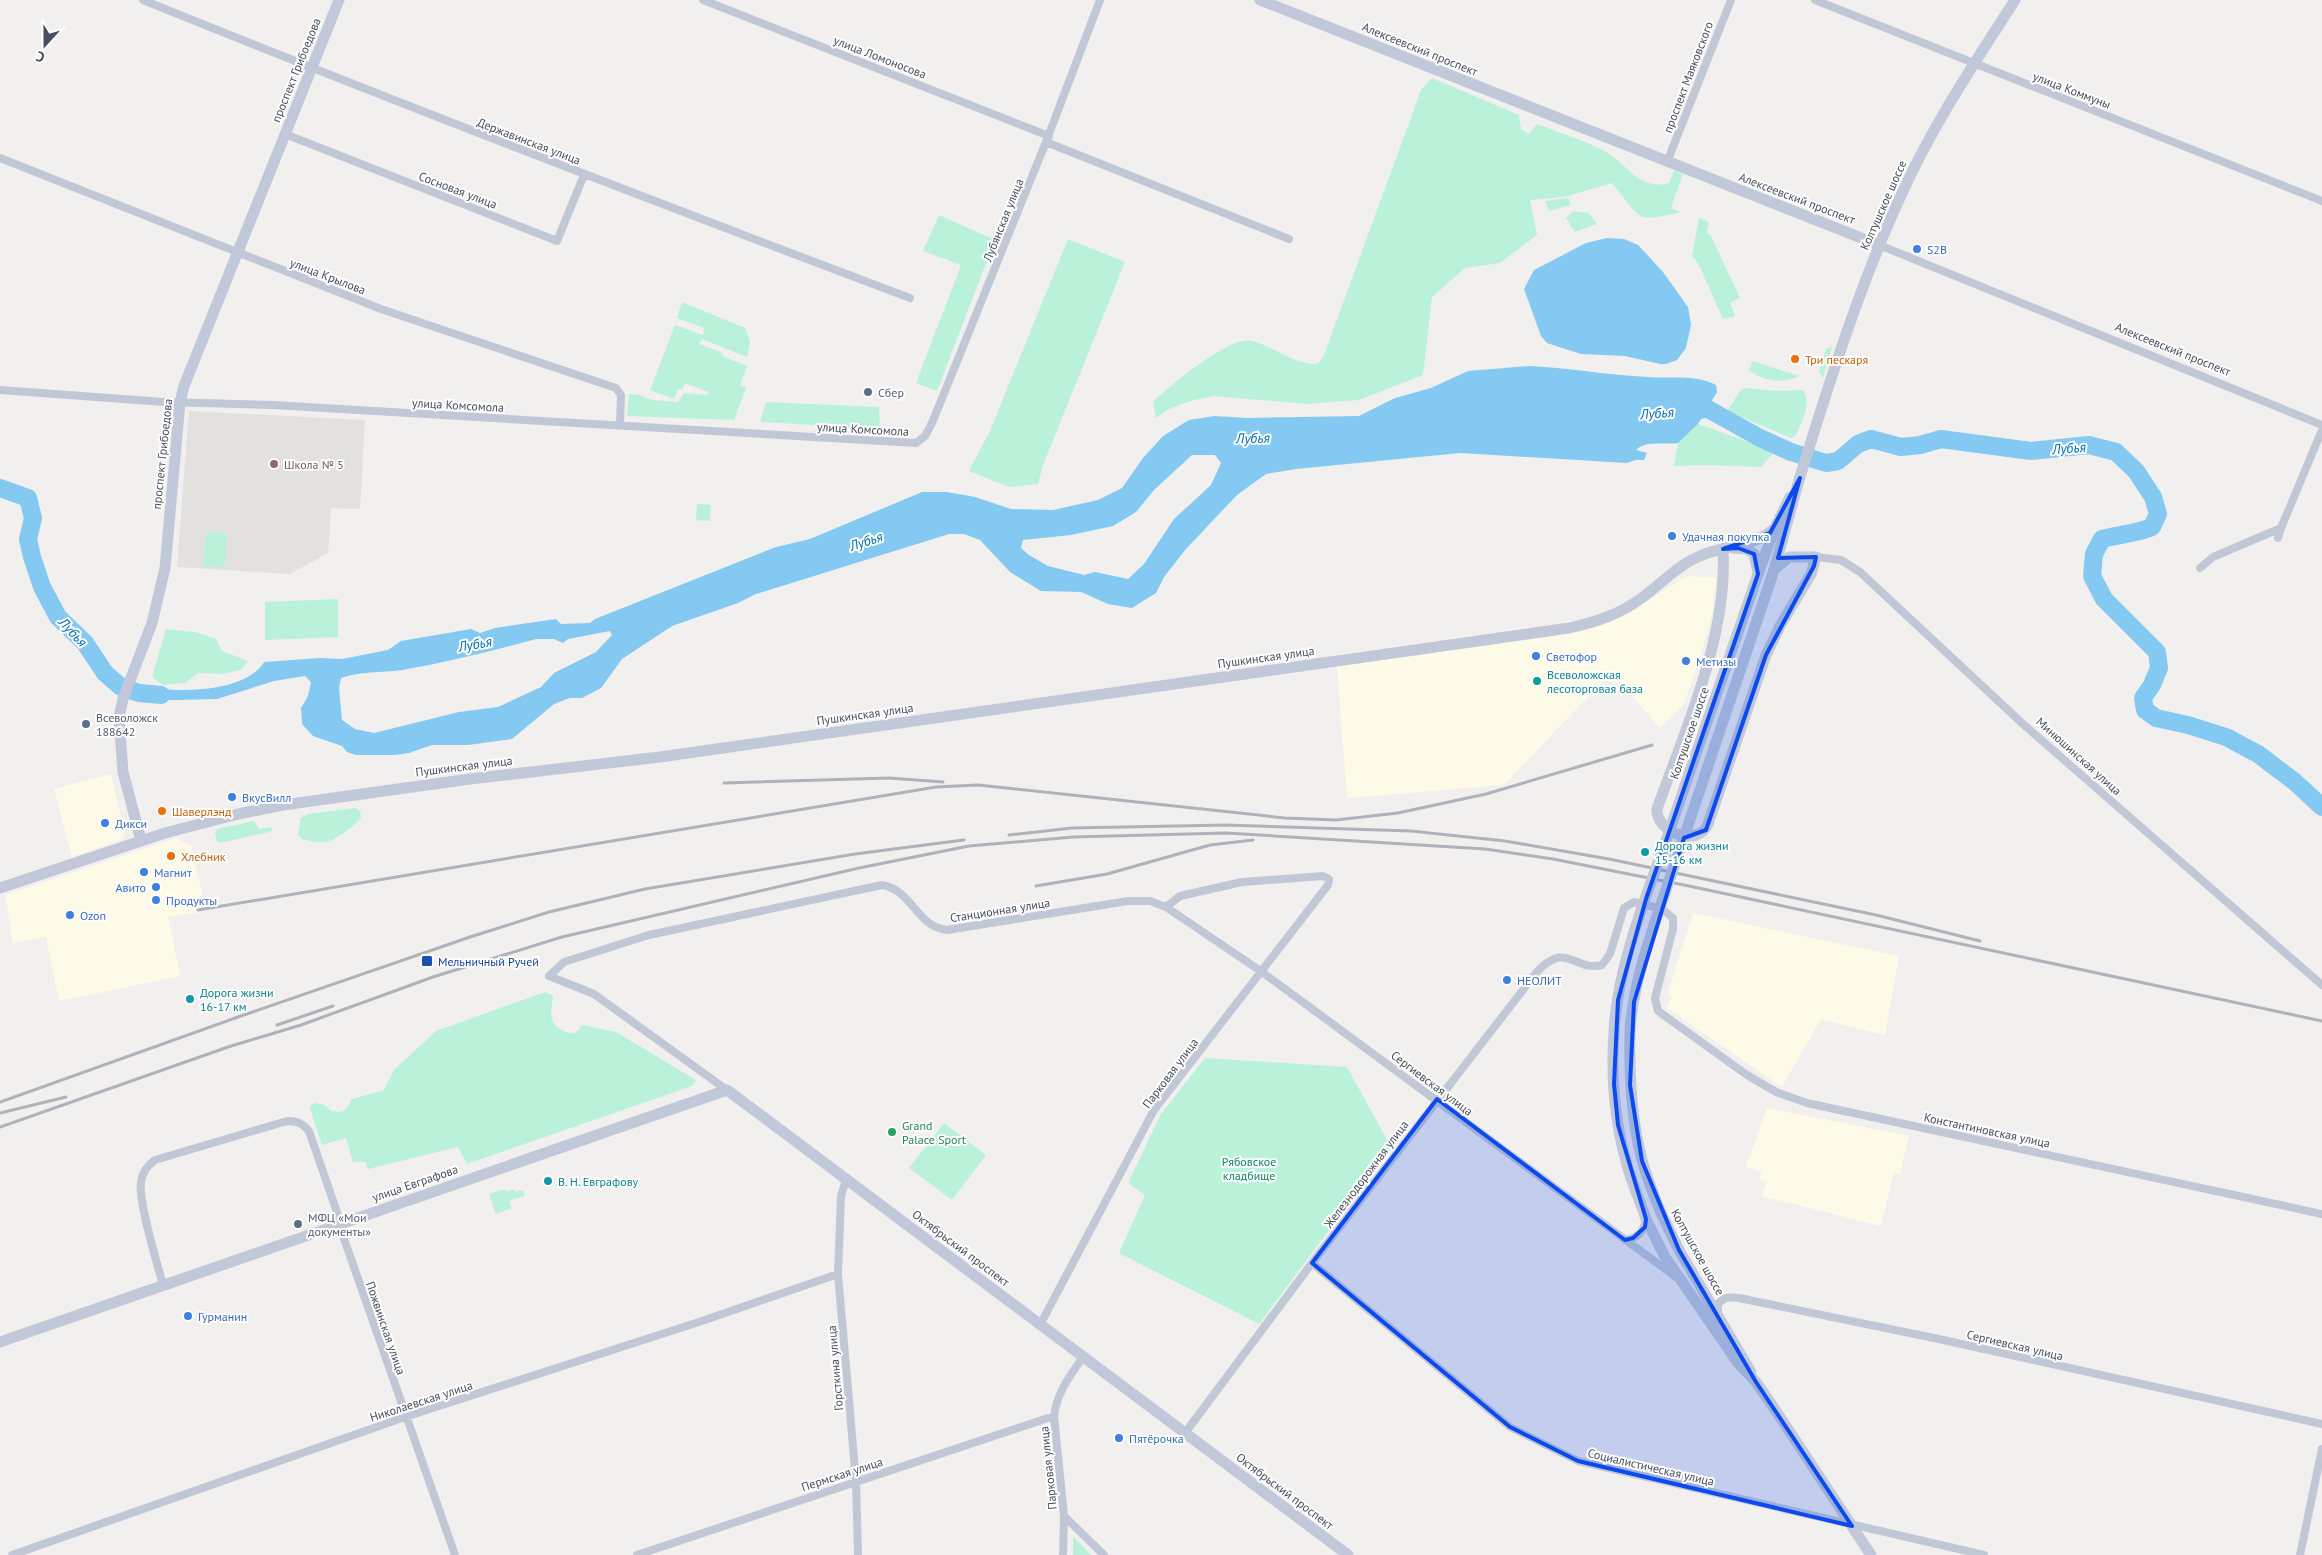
<svg xmlns="http://www.w3.org/2000/svg" width="2322" height="1555" font-family="'PT Sans',sans-serif">
  <style>
    .commercial { fill: #fdfae7 }
    .education { fill: #e3e0e0 }
    .green { fill: #baf2d9 }
    .water { fill: #84c9f2; fill-rule: evenodd }
    .lines { fill: none; stroke-linecap: round; stroke-linejoin: round }
    .river { stroke: #84c9f2; stroke-width: 18 }
    .street { stroke: #c1c8d5; stroke-width: 8 }
    .secondary { stroke: #c0c8d9; stroke-width: 11 }
    .rail { stroke: #b0b2ba; stroke-width: 3 }
    .secondary-bridge { stroke: #c0c8d9; stroke-width: 11 }
    .marked { fill: #0c49ee; fill-opacity: 0.2; stroke: #0c49ee; stroke-width: 4; stroke-linejoin: round }
    .shop-dot { fill: #3f7fe0; stroke: #fff; stroke-width: 2 }
    .food-dot { fill: #e8710a; stroke: #fff; stroke-width: 2 }
    .service-dot { fill: #5c6f8a; stroke: #fff; stroke-width: 2 }
    .education-dot { fill: #8d6e63; stroke: #fff; stroke-width: 2 }
    .culture-dot { fill: #0f9aa8; stroke: #fff; stroke-width: 2 }
    .transit-dot { fill: #1a4fb4; stroke: #fff; stroke-width: 2 }
    .leisure-dot { fill: #2e9e5b; stroke: #fff; stroke-width: 2 }
    .labels { text-anchor: middle; dominant-baseline: central; stroke-width: 4; stroke-linejoin: round; paint-order: stroke }
    .street-label { font-size: 12px; fill: #454e5e; stroke: #fff }
    .shop-label { font-size: 12px; fill: #366cbe; stroke: #fff; text-anchor: start }
    .food-label { font-size: 12px; fill: #c56008; stroke: #fff; text-anchor: start }
    .service-label { font-size: 12px; fill: #4e5e75; stroke: #fff; text-anchor: start }
    .education-label { font-size: 12px; fill: #785e54; stroke: #fff; text-anchor: start }
    .culture-label { font-size: 12px; fill: #0d838f; stroke: #fff; text-anchor: start }
    .transit-label { font-size: 12px; fill: #164399; stroke: #fff; text-anchor: start }
    .leisure-label { font-size: 12px; fill: #27864d; stroke: #fff; text-anchor: start }
    .park-label { font-size: 12px; fill: #10855e; stroke: #fff }
    .water-label { font-size: 14px; font-style: italic; fill: #0271b4; stroke: #fff }
  </style>
  <rect width="100%" height="100%" fill="#f2efef"/>
  <path class="commercial" d="M1687,576l29,2 -4,36 -11,42 -17,48 -24,24 -37,-42 -19,-6 -100,105 -157,13 -11,-143 251,-36 34,-2z
    M111,774l14,60 -5,6 -48,17 -18,-68z
    M176,838l15,8 15,65 -38,6 12,59 -121,25 -13,-64 -33,6 -8,-48z
    M1693,913l206,43 -14,79 -64,-16 -39,68 -115,-79 4,-9 -3,-7z
    M1767,1108l142,28 -9,38 -6,-1 -13,53 -119,-30 5,-14 -8,-3 3,-7 -16,-5z"/>
  <path class="education" d="M189,411l176,9 -5,89 -29,-1 -3,45 -38,21 -113,-7z"/>
  <path class="green" d="M1432,78l87,37 2,14 8,5 8,-10c22,9 48,16 69,28 22,12 32,39 63,31l5,-12 9,3 -12,34 10,4c-49,12 -39,6 -69,-29l-47,14 -35,3 7,35 -37,28 -35,5 -33,29 -9,78 -64,25 -52,4 -93,-8 -24,5 -21,8 -13,9 -3,-16c16,-15 78,-68 100,-61 22,7 43,24 65,23l6,-9 97,-265z
    M1568,198l3,7 -22,6 -4,-10z
    M1573,211l16,2 8,11 -22,8 -9,-14z
    M939,215l56,25 -58,151 -21,-8 45,-118 -38,-14z
    M1699,218l10,4 -2,10 4,4 29,62 -10,5 5,13 -12,3 -24,-54 -7,-10z
    M1068,239l57,23 -82,203 -5,19 -29,3 -40,-16 21,-40z
    M682,302l63,26 5,13 -3,16 -45,-18 -3,5 24,9 -1,3 25,10 -7,19 6,3 -12,32 -107,-4 2,-22 10,1 13,5 26,2 6,-9 23,2 1,-3 -23,-9 -3,7 -4,-1 -4,10 -24,-9 25,-65 28,10 1,-7 -27,-10z
    M1832,347l-9,31 -4,-6 7,-23z
    M1753,361l46,15c-17,8 -35,6 -50,-6z
    M1745,388l34,3 24,-1c9,14 -1,31 -7,45l-5,3 -64,-27 13,-20z
    M766,402l113,5 1,22 -120,-7z
    M1698,424l77,27 -14,16 -54,-2 -33,1 4,-23z
    M697,504l14,1 -1,16 -14,-1z
    M206,532l21,1 -2,34 -22,-1z
    M338,599v38l-73,3v-38z
    M166,629l29,3 21,7 6,12 26,10 -7,9 -19,4 -24,-1 -13,10 -22,2 -11,-8z
    M355,808l5,3 1,7c-6,8 -22,19 -32,23 -9,3 -19,0 -28,-2l-3,-5 3,-16 7,-4z
    M254,821l5,8 12,-2 2,4 -53,12 -3,-2 -2,-8 2,-4z
    M545,992l8,4c0,6 -2,10 -2,16 -1,15 14,22 25,21l6,-8 34,7 80,48 -4,6 -225,78 -9,-17 -90,22 -3,-7h-12l-7,-24 -24,7 -12,-36 1,-4 4,-2 10,2 6,6c14,2 15,0 21,-12l32,-9 10,-20 42,-39z
    M1205,1058l142,9 44,80 -132,177 -140,-71 26,-58 -17,-12 33,-69z
    M944,1123l42,32 -34,45 -43,-32z
    M505,1189l1,3 8,-3 1,3 8,-2 2,6 -16,5 3,7 -16,6 -7,-20z
    M1073,1536l18,19h-18z"/>
  <path class="water" d="M1607,238l17,1 14,6 25,27 25,35 3,18 -5,23 -9,12 -11,4h-6l-35,-8 -44,-2 -34,-11 -6,-7 -17,-47 10,-19 52,-27z
    M1530,366c39,2 78,9 117,11 22,2 48,-3 69,8l1,7 -19,32 -20,19c-13,2 -33,-3 -42,7l11,3 -3,7h-9l-8,3 -167,-10 -164,16 -30,5 -29,21 -51,54 -22,28 -8,16 -24,15 -24,-4 -27,-12 -40,-1 -31,-19 -30,-32 -16,-6h-15l-193,60 -18,9 -66,23 -50,33 -21,29 -19,10h-12l-16,6 -42,35 -44,6h-36l-23,8 -14,2h-39l-9,-3 -5,-6 -29,-10 -11,-12 -1,-16 7,-12 3,-14 -6,-6 -31,5 -57,18 -81,2 5,-15c33,7 104,8 123,-24l56,-4 22,1 46,-9 13,-9 70,-12 9,4 15,-5 61,-9 5,5 29,-1 5,-4 181,-72 34,-8 112,-47h25l28,5 36,12 42,1 45,-10 24,-12 21,-30 20,-22 26,-16 26,-4 32,2 112,-2 36,-18 36,-10 37,-17zM1192,455h23l6,8 -10,22 -37,34 -30,45 -16,15 -33,-7 -11,3 -36,-9 -19,-11 -8,-7 2,-8 48,-5 42,-9 23,-14 18,-22zM610,631l2,4 -16,17 -42,21 -13,14 -43,20 -39,5 -85,21 -19,-4 -13,-9 -3,-32 2,-10c19,-7 41,-5 61,-8 45,-8 90,-19 134,-31h18l9,4 5,-4z"/>
  <g class="lines">
    <path class="river" d="M1685,411l23,-2 52,29 31,14 35,11 12,-2 20,-17 13,-5 30,8 19,-2 21,-6 90,12 58,-6 27,7 20,19 17,26 5,17 -6,13c-16,7 -33,7 -50,12l-8,15 -2,22 12,23 53,53 2,16 -7,17 -9,13 2,12 11,8 32,7 38,12 32,17 37,28 27,25
      M0,488l28,10 5,20 -5,21 4,18 10,30 16,30 27,26 20,30 16,14 18,6 22,2"/>
    <path class="street" d="M143,0c254,103 510,201 767,298
      M703,0l346,136
      M1815,0l507,201
      M285,134l272,107 27,-66
      M1046,142l243,97
      M0,158l381,151 235,79 5,7 -1,30
      M1667,162l64,-162
      M1879,245l443,180
      M0,390l164,12 109,3 643,38 9,-7 7,-13 114,-281 54,-142
      M2278,538l3,-10
      M1816,557l25,3 19,12 163,152 299,261
      M2200,568l13,-11 68,-29 41,-98
      M1166,907l96,65 414,305
      M727,1090l-133,-96 -45,-18 15,-14 85,-27 233,-50c31,5 34,42 65,45l181,-29h22l16,6 14,-11 62,-14 81,-6 6,3 -1,6 -174,225 -114,215
      M846,1180l-5,16 -3,78 18,207 2,74
      M1625,1240c13,-2 19,-8 21,-21
      M1312,1263l198,164 68,34 406,94
      M163,1285c-6,-22 -25,-84 -22,-103 1,-10 6,-16 14,-22l132,-39c10,0 15,2 22,10l29,84 4,18 113,322
      M1718,1315v-11c7,-8 12,-7 21,-6l195,40 388,86
      M1185,1433l127,-170 224,-290c31,-34 37,-1 66,-8l8,-11 14,-46 10,-6 28,7 11,9v11l-18,69 3,13 89,64 29,17 31,11 515,111
      M1064,1516l40,39
      M12,1555l393,-138 297,-96 136,-47
      M637,1555l417,-139
      M1063,1555l1,-39 -10,-100c3,-24 16,-40 29,-59
      M2300,1555l22,-106"/>
    <path class="secondary" d="M1260,0l619,245
      M1733,548l14,1 7,5 4,18
      M1723,549c5,88 -37,178 -66,260 -1,24 41,39 51,15l58,-169 14,-29 31,-52 5,-17
      M1776,568l13,-11h27
      M1758,574l17,-46 15,-31
      M1771,579c11,-34 19,-69 29,-102 30,-97 61,-196 104,-288 30,-66 72,-128 111,-189
      M141,840l-18,-68 -4,-55 4,-18 29,-76 13,-55 15,-166 4,-16 155,-386
      M0,888l165,-55 73,-19 45,-9 187,-26 190,-22 909,-129c27,-6 52,-14 74,-31 19,-14 35,-32 57,-41 23,-11 56,-9 75,-28
      M1661,1213l18,37 72,122
      M1646,1219l19,38 73,106 18,19 18,26 97,147
      M0,1342l727,-252 621,465"/>
    <path class="rail" d="M724,783l165,-5 54,4
      M1009,835l63,-7 154,-3 185,6 94,10 104,18 267,56 104,26
      M1036,886l71,-12 103,-29 43,-5
      M198,910l738,-123 42,-2 307,33 51,2 62,-7 88,-19 166,-49
      M277,1025l56,-19
      M0,1102l238,-85 232,-80 79,-25 96,-23 210,-35 109,-14
      M0,1113l66,-16
      M0,1127l231,-81 70,-21 132,-48 129,-40 297,-69 110,-22 104,-9 153,-4 259,16 68,10 136,27 633,135"/>
    <path class="secondary-bridge" d="M1661,1213c-7,-17 -14,-35 -19,-53 -11,-42 -13,-85 -12,-128 3,-56 28,-117 46,-171 31,-94 63,-188 95,-282
      M1646,1219c-6,-18 -14,-36 -19,-54 -12,-42 -16,-90 -13,-134 4,-67 32,-134 54,-196 30,-87 60,-174 90,-261"/>
  </g>
  <path class="marked" d="M1800,478l-22,80 38,-1 -2,9 -48,89 -60,175 -22,8 -50,164 -4,83 12,76 37,89 77,132 96,144 -274,-65 -68,-34 -198,-164 125,-164 188,141 8,-2 12,-11 1,-8 -28,-94 -4,-41 4,-84 28,-101 112,-325 -4,-20 -16,-6 -15,1 47,-16z"/>
  <g class="shop-dot">
    <circle cx="1917" cy="249" r="5"/>
    <circle cx="1672" cy="536" r="5"/>
    <circle cx="1536" cy="656" r="5"/>
    <circle cx="1686" cy="661" r="5"/>
    <circle cx="232" cy="797" r="5"/>
    <circle cx="105" cy="823" r="5"/>
    <circle cx="144" cy="872" r="5"/>
    <circle cx="156" cy="887" r="5"/>
    <circle cx="156" cy="900" r="5"/>
    <circle cx="70" cy="915" r="5"/>
    <circle cx="1507" cy="980" r="5"/>
    <circle cx="188" cy="1316" r="5"/>
    <circle cx="1119" cy="1438" r="5"/>
  </g>
  <g class="food-dot">
    <circle cx="1795" cy="359" r="5"/>
    <circle cx="162" cy="811" r="5"/>
    <circle cx="171" cy="856" r="5"/>
  </g>
  <g class="service-dot">
    <circle cx="868" cy="392" r="5"/>
    <circle cx="86" cy="724" r="5"/>
    <circle cx="298" cy="1224" r="5"/>
  </g>
  <circle class="education-dot" cx="274" cy="464" r="5"/>
  <g class="culture-dot">
    <circle cx="1537" cy="681" r="5"/>
    <circle cx="1645" cy="852" r="5"/>
    <circle cx="190" cy="999" r="5"/>
    <circle cx="548" cy="1181" r="5"/>
  </g>
  <rect class="transit-dot" x="421" y="955" width="12" height="12" rx="2.5"/>
  <circle class="leisure-dot" cx="892" cy="1132" r="5"/>
  <g class="labels">
    <g class="street-label">
      <text transform="translate(1420 49) rotate(22)">Алексеевский проспект</text>
      <text transform="translate(880 57) rotate(21)">улица Ломоносова</text>
      <text transform="translate(296 70) rotate(-68)">проспект Грибоедова</text>
      <text transform="translate(1688 77) rotate(-69)">проспект Маяковского</text>
      <text transform="translate(2072 90) rotate(21)">улица Коммуны</text>
      <text transform="translate(529 141) rotate(21)">Державинская улица</text>
      <text transform="translate(458 190) rotate(21)">Сосновая улица</text>
      <text transform="translate(1797 198) rotate(21)">Алексеевский проспект</text>
      <text transform="translate(1883 205) rotate(-66)">Колтушское шоссе</text>
      <text transform="translate(1003 220) rotate(-68)">Лубянская улица</text>
      <text transform="translate(328 276) rotate(21)">улица Крылова</text>
      <text transform="translate(2173 349) rotate(22)">Алексеевский проспект</text>
      <text transform="translate(458 405) rotate(3)">улица Комсомола</text>
      <text transform="translate(863 429) rotate(3)">улица Комсомола</text>
      <text transform="translate(162 454) rotate(-84)">проспект Грибоедова</text>
      <text transform="translate(1266 657) rotate(-8)">Пушкинская улица</text>
      <text transform="translate(865 714) rotate(-8)">Пушкинская улица</text>
      <text transform="translate(1689 733) rotate(-71)">Колтушское шоссе</text>
      <text transform="translate(2079 756) rotate(42)">Минюшинская улица</text>
      <text transform="translate(464 766) rotate(-7)">Пушкинская улица</text>
      <text transform="translate(1000 910) rotate(-9)">Станционная улица</text>
      <text transform="translate(1170 1073) rotate(-53)">Парковая улица</text>
      <text transform="translate(1432 1083) rotate(37)">Сергиевская улица</text>
      <text transform="translate(1987 1130) rotate(12)">Константиновская улица</text>
      <text transform="translate(1366 1174) rotate(-53)">Железнодорожная улица</text>
      <text transform="translate(415 1183) rotate(-19)">улица Евграфова</text>
      <text transform="translate(961 1248) rotate(37)">Октябрьский проспект</text>
      <text transform="translate(1698 1252) rotate(61)">Колтушское шоссе</text>
      <text transform="translate(386 1328) rotate(71)">Пожвинская улица</text>
      <text transform="translate(2015 1345) rotate(13)">Сергиевская улица</text>
      <text transform="translate(835 1368) rotate(-95)">Горсткина улица</text>
      <text transform="translate(421 1401) rotate(-18)">Николаевская улица</text>
      <text transform="translate(1651 1467) rotate(13)">Социалистическая улица</text>
      <text transform="translate(1048 1468) rotate(-96)">Парковая улица</text>
      <text transform="translate(842 1474) rotate(-18)">Пермская улица</text>
      <text transform="translate(1285 1491) rotate(37)">Октябрьский проспект</text>
    </g>
    <g class="shop-label">
      <text x="1927" y="249">S2B</text>
      <text x="1682" y="536">Удачная покупка</text>
      <text x="1546" y="656">Светофор</text>
      <text x="1696" y="661">Метизы</text>
      <text x="242" y="797">ВкусВилл</text>
      <text x="115" y="823">Дикси</text>
      <text x="154" y="872">Магнит</text>
      <text x="146" y="887" text-anchor="end">Авито</text>
      <text x="166" y="900">Продукты</text>
      <text x="80" y="915">Ozon</text>
      <text x="1517" y="980">НЕОЛИТ</text>
      <text x="198" y="1316">Гурманин</text>
      <text x="1129" y="1438">Пятёрочка</text>
    </g>
    <g class="food-label">
      <text x="1805" y="359">Три пескаря</text>
      <text x="172" y="811">Шаверлэнд</text>
      <text x="181" y="856">Хлебник</text>
    </g>
    <g class="service-label">
      <text x="878" y="392">Сбер</text>
      <text x="96" y="717">Всеволожск<tspan x="96" dy="14">188642</tspan></text>
      <text x="308" y="1217">МФЦ «Мои<tspan x="308" dy="14">документы»</tspan></text>
    </g>
    <g class="education-label">
      <text x="284" y="464">Школа № 5</text>
    </g>
    <g class="culture-label">
      <text x="1547" y="674">Всеволожская<tspan x="1547" dy="14">лесоторговая база</tspan></text>
      <text x="1655" y="845">Дорога жизни<tspan x="1655" dy="14">15-16 км</tspan></text>
      <text x="200" y="992">Дорога жизни<tspan x="200" dy="14">16-17 км</tspan></text>
      <text x="558" y="1181">В. Н. Евграфову</text>
    </g>
    <g class="transit-label">
      <text x="438" y="961">Мельничный Ручей</text>
    </g>
    <g class="leisure-label">
      <text x="902" y="1125">Grand<tspan x="902" dy="14">Palace Sport</tspan></text>
    </g>
    <g class="park-label">
      <text x="1249" y="1161">Рябовское<tspan x="1249" dy="14">кладбище</tspan></text>
    </g>
    <g class="water-label">
      <text transform="translate(1657 413) rotate(-4)">Лубья</text>
      <text transform="translate(1253 438) rotate(-1)">Лубья</text>
      <text transform="translate(2069 448) rotate(-4)">Лубья</text>
      <text transform="translate(866 541) rotate(-18)">Лубья</text>
      <text transform="translate(73 632) rotate(47)">Лубья</text>
      <text transform="translate(475 644) rotate(-10)">Лубья</text>
    </g>
  </g>
  <g transform="translate(45 45) rotate(201)" stroke="#ffffff" stroke-width="4" paint-order="stroke">
  <path d="M0-4L9 19L0 12L-9 19Z" fill="#454e5e"/>
  <text y="-8" font-size="14" font-weight="bold" text-anchor="middle" fill="#454e5e">С</text>
  </g>
</svg>
